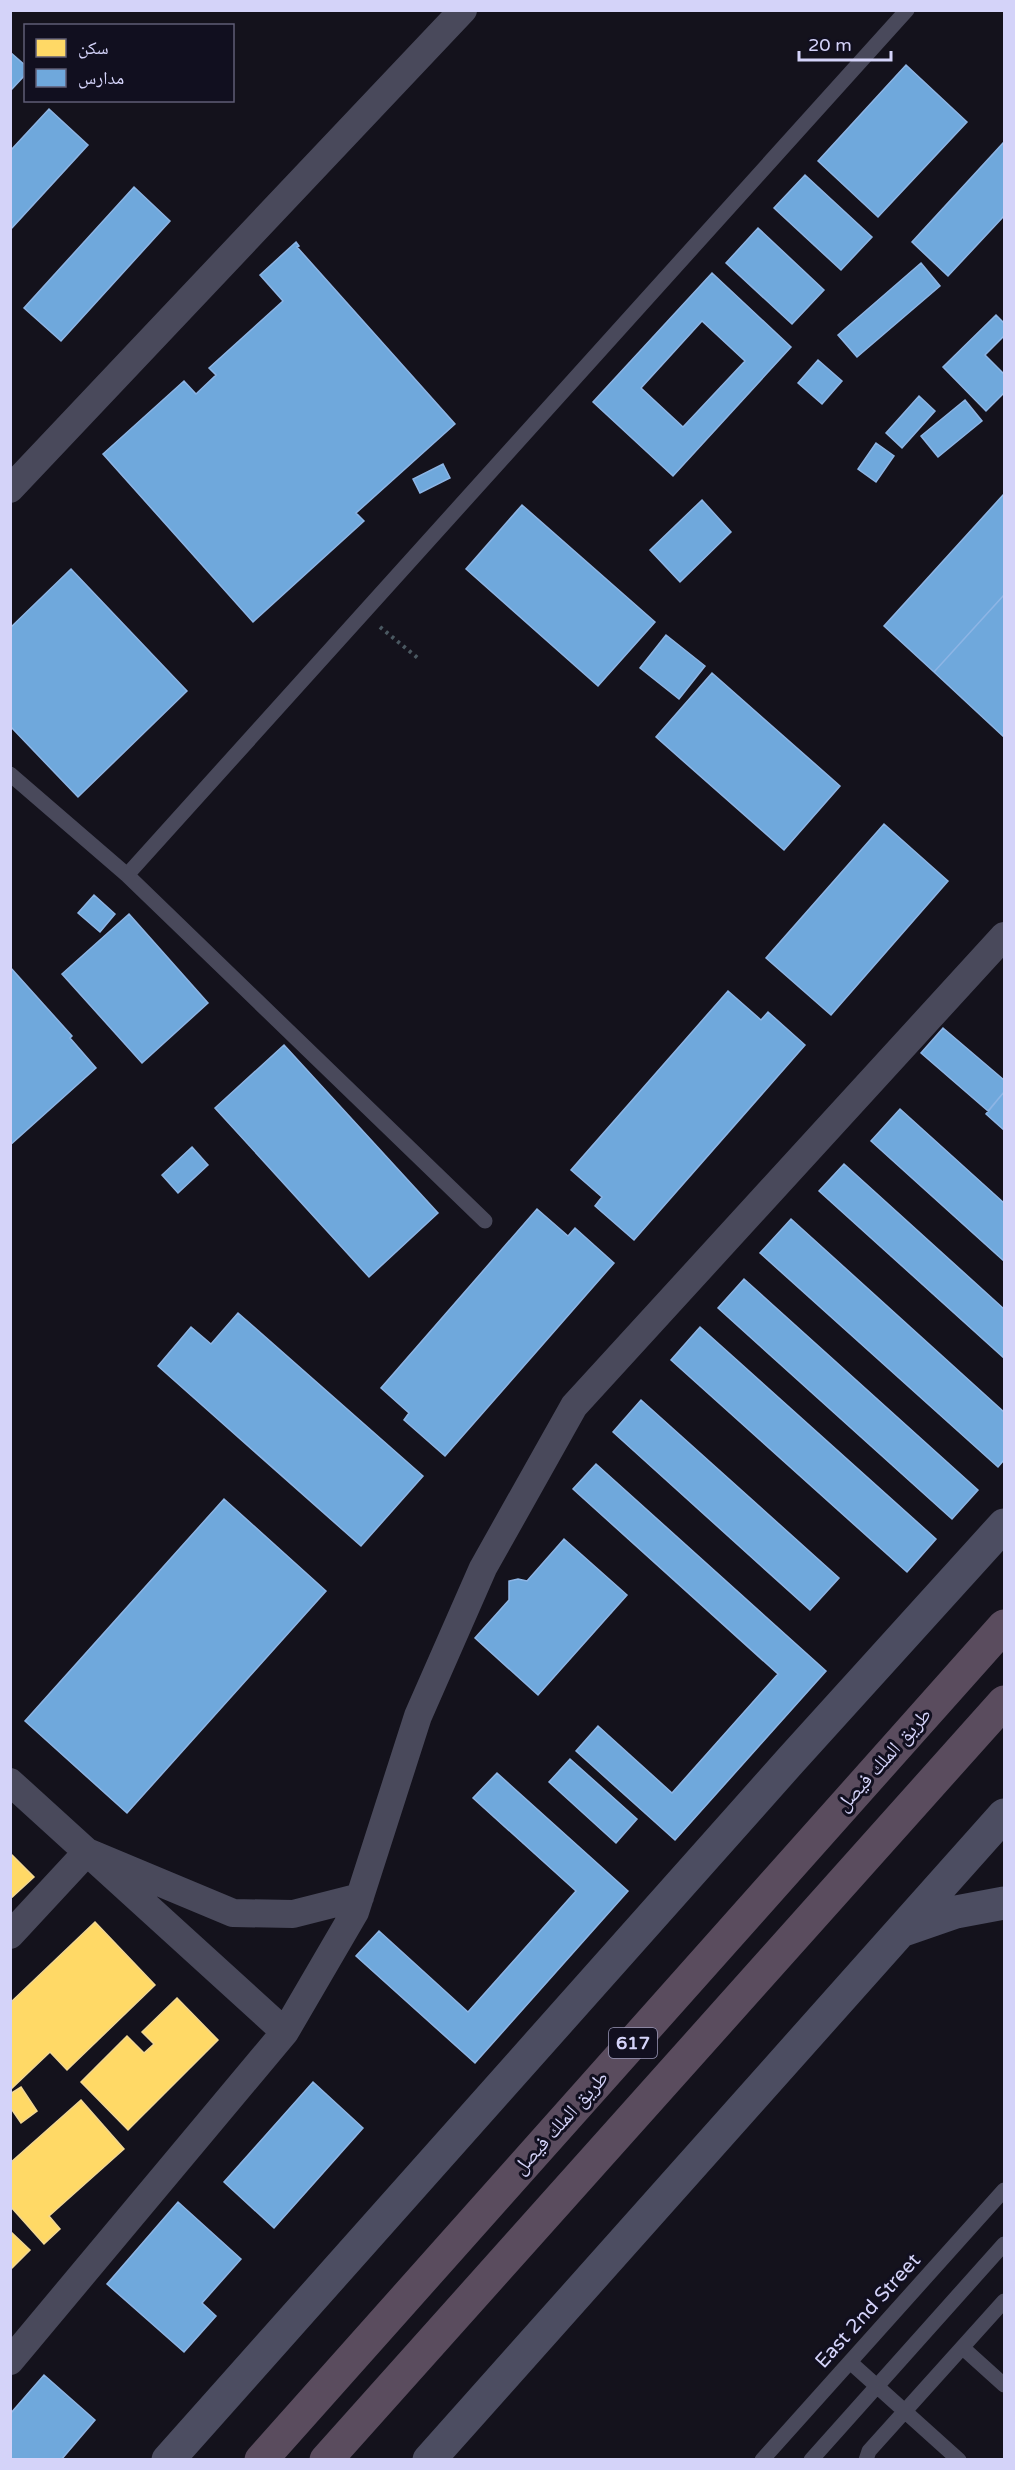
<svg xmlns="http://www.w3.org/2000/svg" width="1015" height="2470" font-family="'Varela Round','Noto Naskh Arabic',sans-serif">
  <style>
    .homes { fill: #ffd966; stroke: #f2d792; stroke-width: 1.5 }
    .schools { fill: #6fa8dc; stroke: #8db5e5; stroke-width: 1.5; fill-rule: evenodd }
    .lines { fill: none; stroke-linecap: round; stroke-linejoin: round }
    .path { stroke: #4a5861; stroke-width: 4; stroke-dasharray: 3 4.5; stroke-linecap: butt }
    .lane { stroke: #49495b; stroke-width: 15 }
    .street { stroke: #49495b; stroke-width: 28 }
    .secondary { stroke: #4c4d61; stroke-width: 33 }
    .highway { stroke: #5a4c5e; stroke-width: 33 }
    .labels { text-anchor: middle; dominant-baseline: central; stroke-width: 6; stroke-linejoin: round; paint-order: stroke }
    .shield { fill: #110f1f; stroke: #9a98b8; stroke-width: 1.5 }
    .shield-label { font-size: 18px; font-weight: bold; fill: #d4d3f9 }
    .street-label { font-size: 20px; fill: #d4d3f9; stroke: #110f1f }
  </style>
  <rect width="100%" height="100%" fill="#14121c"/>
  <path class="homes" d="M10,1853l24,24 -24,22z
    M95,1922l60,63 -88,85 -17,-18 -40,38v-87z
    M177,1998l41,42 -90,90 -47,-48 46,-46 17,17 10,-9 -12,-12z
    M21,2087l16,24 -16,12 -11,-16v-13z
    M81,2100l43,49 -75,67 11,13 -16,15 -34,-38v-43z
    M10,2231l20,19 -20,20z"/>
  <path class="schools" d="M10,52l16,14v8l-16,17z
    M906,65l61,57 -89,95 -60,-56z
    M49,109l39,36 -78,85v-79z
    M1004,142v74l-56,60 -36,-34z
    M805,175l67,62 -31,33 -67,-62z
    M134,187l36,34 -109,120 -37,-33z
    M758,228l66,62 -32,34 -66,-61z
    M296,242l3,4 -2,1 158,177 -99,89 8,8 -111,101 -150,-168 81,-73 12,13 20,-19 -7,-7 74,-67 -23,-26z
    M921,263l19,23 -83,71 -19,-22z
    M712,273l79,74 -118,129 -80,-74zM702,321l43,40 -62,66 -42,-39z
    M996,315l8,8v13l-19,19 19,19v19l-18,18 -43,-44z
    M818,360l24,21 -20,23 -24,-21z
    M919,396l16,15 -33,37 -16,-15z
    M965,400l17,21 -44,36 -17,-21z
    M876,443l18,13 -18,26 -18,-13z
    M443,464l7,14 -30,15 -7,-14z
    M1004,494v101l-70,77 -50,-46z
    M702,500l29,32 -51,50 -30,-32z
    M522,505l133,117 -57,64 -132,-117z
    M71,569l116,122 -109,106 -68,-71v-98z
    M1004,595v142l-70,-65z
    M666,635l39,31 -26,33 -39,-31z
    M712,673l128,113 -56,64 -128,-113z
    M884,824l64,57 -117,134 -65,-57z
    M94,895l21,19 -15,18 -22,-19z
    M129,914l79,89 -66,60 -80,-89z
    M10,967l62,69 -2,2 26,30 -86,77z
    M728,991l33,29 7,-8 37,33 -171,195 -39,-34 7,-9 -31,-27z
    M943,1028l61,52v12l-16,19 -67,-58z
    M284,1045l154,168 -69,64 -154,-169z
    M1004,1092v38l-18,-16z
    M900,1109l104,94v58l-133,-120z
    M192,1147l16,18 -30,28 -16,-18z
    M844,1164l160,145v49l-185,-167z
    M537,1209l31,27 7,-8 39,35 -169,193 -41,-36 5,-7 -28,-25z
    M791,1219l213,193v48l-6,7 -238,-214z
    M744,1279l234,211 -26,29 -234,-211z
    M238,1313l185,163 -62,70 -203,-180 33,-39 20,17z
    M700,1327l236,212 -29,33 -236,-212z
    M641,1400l198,178 -29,32 -197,-178z
    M596,1464l230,207 -151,169 -99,-89 22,-25 74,67 106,-119 -205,-185z
    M224,1499l102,92 -199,222 -102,-92z
    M564,1539l63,56 -89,100 -63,-57 34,-38v-19l9,-2 9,2z
    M570,1759l67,60 -21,24 -67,-61z
    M497,1773l131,118 -153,172 -119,-107 23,-25 89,81 108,-121 -103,-93z
    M313,2082l50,46 -89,100 -50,-46z
    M178,2202l63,57 -39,44 14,13 -32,36 -77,-68z
    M44,2375l51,45 -34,40h-51v-46z"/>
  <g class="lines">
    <path class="path" d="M380,627l39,32"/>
    <path class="lane" d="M10,774l117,101
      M485,1221l-358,-346 780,-865
      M963,2348l41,37
      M850,2362l109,98
      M762,2460l242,-270
      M811,2460l193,-216
      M866,2460l3,-9 135,-150"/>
    <path class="street" d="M10,489l453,-479
      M10,1782l275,250
      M10,1935l77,-83 146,61 60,1 67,-17
      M10,2361l275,-329 70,-120 63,-196 65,-148 91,-162 430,-470"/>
    <path class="secondary" d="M904,1930l52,-18 48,-9
      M168,2460l623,-700 213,-235
      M429,2460l575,-645"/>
    <path class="highway" d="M261,2460l743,-834
      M326,2460l678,-758"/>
  </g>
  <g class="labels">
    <rect class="shield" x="609" y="2028" width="48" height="30" rx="4.5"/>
    <g class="shield-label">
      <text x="633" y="2043">617</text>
    </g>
    <g class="street-label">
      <text transform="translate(884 1760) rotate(-48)">طريق الملك فيصل</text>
      <text transform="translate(561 2123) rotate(-48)">طريق الملك فيصل</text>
      <text transform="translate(868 2311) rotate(-48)">East 2nd Street</text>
    </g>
  </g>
  <rect width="1015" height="2470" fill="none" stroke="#d4d3f9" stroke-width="24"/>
  <rect x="24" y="24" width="210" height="78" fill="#110f1f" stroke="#5f5d76" stroke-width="1.5"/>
  <rect x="36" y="39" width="30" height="18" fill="#ffd966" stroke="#5f5d76" stroke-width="1.5"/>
  <text x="78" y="54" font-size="18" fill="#d4d3f9">سكن</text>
  <rect x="36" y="69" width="30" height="18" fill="#6fa8dc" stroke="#5f5d76" stroke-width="1.5"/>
  <text x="78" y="84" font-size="18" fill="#d4d3f9">مدارس</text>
  <path d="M799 51v9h92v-9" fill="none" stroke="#d4d3f9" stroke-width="3"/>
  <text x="808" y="51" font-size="18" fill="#d4d3f9" stroke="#110f1f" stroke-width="4.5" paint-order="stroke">20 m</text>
</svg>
